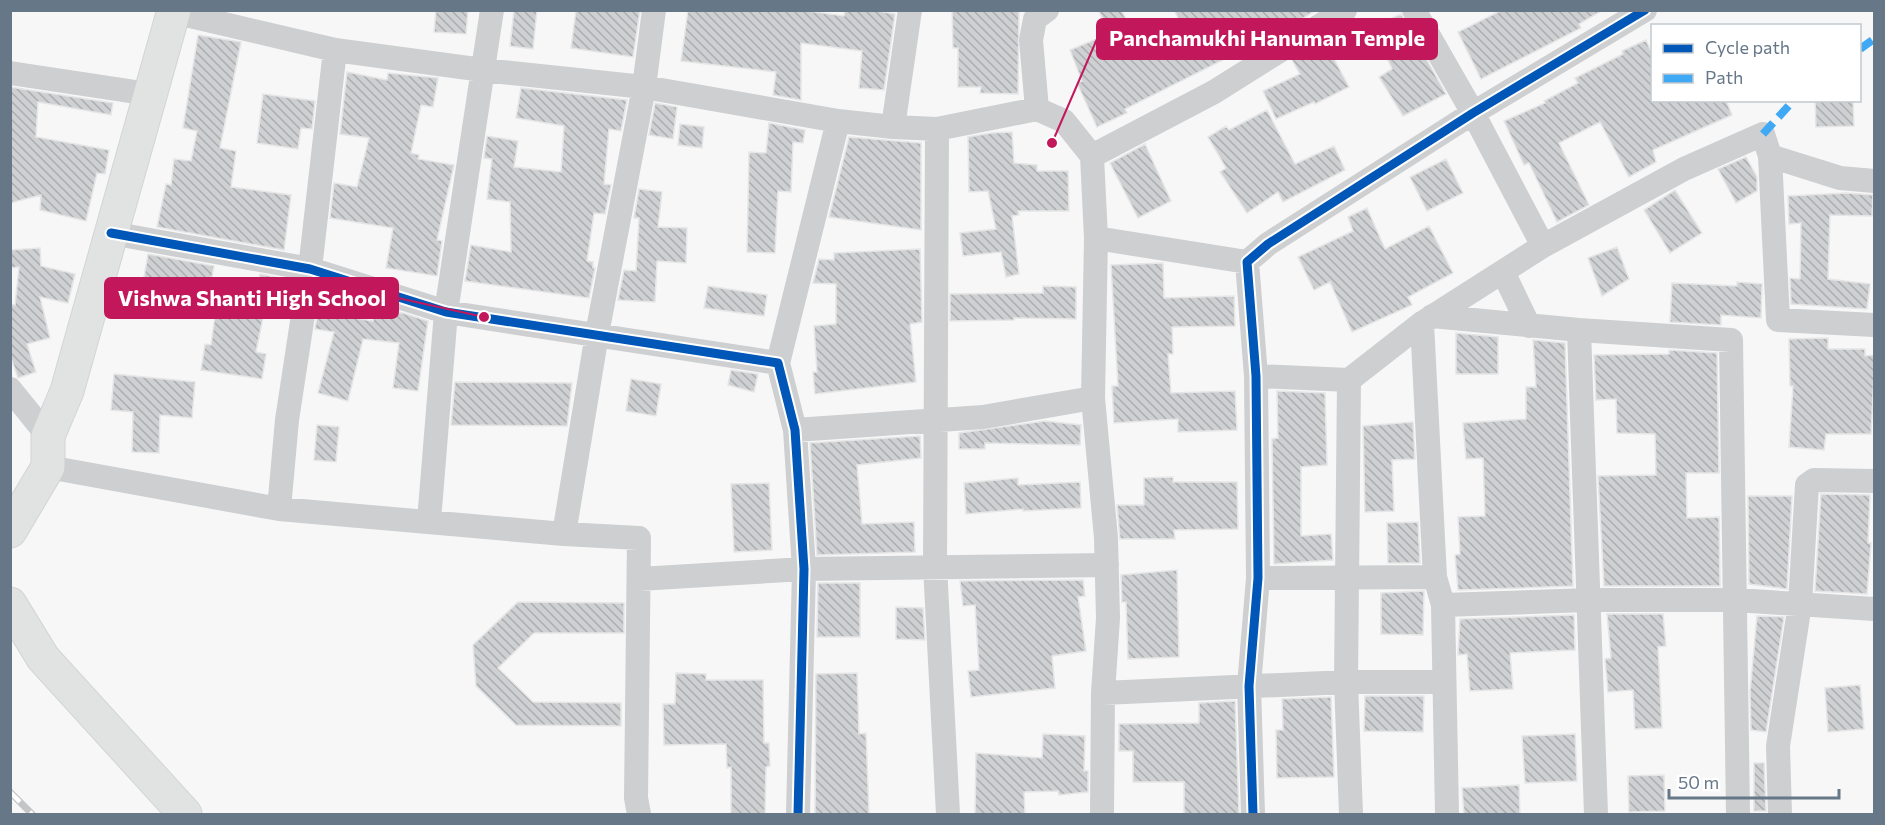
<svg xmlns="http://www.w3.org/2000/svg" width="1885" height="825" font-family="Commissioner,sans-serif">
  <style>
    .building { fill: url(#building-back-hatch); stroke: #e6e6e6; stroke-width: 1.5 }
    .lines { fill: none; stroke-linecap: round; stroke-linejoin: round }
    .secondary-casing { stroke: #d3d4d5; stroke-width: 35 }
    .minor { stroke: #cdcfd0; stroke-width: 24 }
    .secondary { stroke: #e1e2e2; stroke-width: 33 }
    .rail-casing { stroke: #c3c5c7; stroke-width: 7 }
    .rail { stroke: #fff; stroke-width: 4.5; stroke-dasharray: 14; stroke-linecap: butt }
    .quiet { stroke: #3fa9f5; stroke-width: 8; stroke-dasharray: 15 8; stroke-linecap: butt }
    .cycleway-casing { stroke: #fff; stroke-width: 13 }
    .cycleway { stroke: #0057b8; stroke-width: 9 }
    .leader { fill: none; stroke: #c2185b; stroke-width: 2 }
    .callout-dot { fill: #c2185b; stroke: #fff; stroke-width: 2 }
    .callout { fill: #c2185b; stroke: #c2185b; stroke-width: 2 }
    .callout-label { font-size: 22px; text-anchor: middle; font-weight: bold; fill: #fff }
  </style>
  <defs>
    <pattern id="building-back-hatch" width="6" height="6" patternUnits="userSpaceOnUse" patternTransform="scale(1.5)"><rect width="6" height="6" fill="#ced0d2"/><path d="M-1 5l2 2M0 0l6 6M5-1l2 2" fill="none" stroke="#abaeb0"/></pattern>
  </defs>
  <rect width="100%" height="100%" fill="#f7f7f7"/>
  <path class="building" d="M436,10h32l-2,24 -32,-2z
    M514,10h23l-4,39 -23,-3z
    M576,10h64l-7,47 -62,-9z
    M688,10h113l43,6 1,-6h27l23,4 -11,76 -25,-2 3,-37 -61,-8v57l-28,-5 3,-23 -95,-11z
    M952,10h67l-1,84 -38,-1 1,-6h-23v-39h-5z
    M1098,10h23l23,41 40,-22 -10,-19h142l-37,24 -2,-4 -41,21 1,2 -112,56 2,4 -30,14 -20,-44 5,-2 -12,-31 41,-17z
    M1502,10h101l-24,14 2,4 -100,51 -23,-47z
    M1401,14l45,80 -43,22 -24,-39 13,-8 -19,-42z
    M198,35l43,7 -21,106 16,3 -5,36 60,8 -7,55 -127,-23 9,-43 5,1 3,-26 17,2 6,-30 -14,-3z
    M1324,40l25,47 -34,17 -1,-2 -38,17 -13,-28 37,-17 -8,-14z
    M1646,40l7,16v44h73l6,15 -79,35 3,12 -27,15 -29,-55 -41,21 30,62 -32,17 -28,-59 -5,2 -20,-44 41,-18 -1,-2 34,-18 -3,-5 48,-24 -1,-3z
    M347,72l40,8 1,-7 50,5 -5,29 -12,-2 -10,48 8,2 -1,4 36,6 -17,75 5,1 -5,35 -51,-8 7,-40 -63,-10 4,-35 23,4 12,-49 -29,-4z
    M10,87l103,16 -2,12 -73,-13 -2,35 73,13 -4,24 -8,-1 -11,48 -46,-11 1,-15 -31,8z
    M521,88l106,12 -6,31 -12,-2 -5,55 7,1 -6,29 -11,-1 -7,48 6,1v6h2l-6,30 -124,-17 6,-36 40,7 -1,-50 -23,-3 5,-40 -8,-1 3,-22 31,5 -4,26 47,5 3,-46 -48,-8z
    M263,94l52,7 -3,28 -11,-1 -3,21 -41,-6z
    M1815,100h38l1,26 -38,1z
    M655,103l22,4 -4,32 -24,-4z
    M1267,110l28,54 39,-18 11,24 -62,32 -5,-10 -31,21 -27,-41 6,-4 -18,-31 18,-11 3,4z
    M769,123l36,7 -2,13 -10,-1 -2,50 -13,-1 -3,62 -28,-1 2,-100 17,1z
    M680,124l24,3 -2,21 -24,-3z
    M1012,132l2,31 23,2v6h31l1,40h-51l1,4 -7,1 7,58 -13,3 -5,-25 -38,4 -3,-23 36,-4 -8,-38 -19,1 -1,-55 23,-4z
    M849,137l72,6v87l-92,-13z
    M1145,144l26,57 -33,17 -28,-55z
    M1746,157l11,20v14l-21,12 -18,-34z
    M1446,159l17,34 -36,18 -17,-34z
    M639,189l23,3 -4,35 29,1 -1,35 -29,-2 -2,41 -37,-2 6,-30 12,1 3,-53h-5z
    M1675,190l27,43 -32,20 -26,-43z
    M1847,193l26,2 -1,21 -42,-1 -2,64 42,5 -3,25 -76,-5 -1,-26 10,1 1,-56 -12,1 -1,-28z
    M1367,208l18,41 44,-23 24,47 -45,24 4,8 -60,27 -22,-50 -16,8 -16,-33 55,-26 -5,-14z
    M1617,247l12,32 -27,17 -14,-38z
    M40,248l1,18 34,8 -7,29 -28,-6 10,41 -23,6 9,28 -18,6 -8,-23v-51l5,1 4,-38 -9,1v-18z
    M920,249l2,73 -12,2 6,58 -101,12 -2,-22h4l-3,-46 22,-2v-40l-23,-1 6,-24 15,1v-7z
    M148,254l66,12 -7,39 -66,-11z
    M1163,263l1,35 70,-2 1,30 -63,1 1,27h-5l3,39 64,-2 2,39 -59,2v-13l-64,4 -2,-37h6l-7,-121z
    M260,274l20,4 -6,32 -9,-2 -9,44 10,2 -4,25 -61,-9 4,-26 6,1 7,-52 37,6z
    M1737,282l25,2 -1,34 -40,-3v10l-51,-3 2,-39 65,3z
    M708,286l59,9 -3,21 -60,-8z
    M1043,286l33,1v32l-62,-1v2l-64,1v-27l93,-1z
    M374,310l29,3 25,8 -10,70 -25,-3 6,-45 -36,-4 -15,62 -30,-8 16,-61 -19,-3 3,-18 55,10z
    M1456,333l42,4v37h-42z
    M1828,338v11h37v7l10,-1 -4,79h-45l-2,16 -35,-3 4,-61h-3l-1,-47z
    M1533,340l32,3 8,243 -115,4 -3,-35 5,-1 -2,-37 27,-1 -2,-58 -17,1 -3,-36 63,-4v-32h10z
    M1669,350l48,3 2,120h-33l1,45 32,-1 1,69h-116l-6,-110 58,-1 -1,-41 -38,-1 -1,-34 -20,1 -2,-45 75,-1z
    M731,370l27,4 -4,18 -26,-7z
    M114,374l81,8 -3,36 -32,-3 -1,38 -27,-1 1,-40 -22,-2z
    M631,379l30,5 -5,32 -30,-5z
    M455,382l117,1 -5,43 -116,-1z
    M1277,391l48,2 2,72 -26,2v69l30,-2 2,26 -59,4 -2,-125 6,-1z
    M1045,421l36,4 -1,20 -95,-2v6h-26v-16z
    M1413,422l2,37 -23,1 2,51 -29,1 -2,-86z
    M317,425l22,2 -3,35 -22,-2z
    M920,436l1,22 -64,7 5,59 52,-2 1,30 -98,3 -7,-112z
    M1173,477v5h64l1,47 -64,1 1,9h-55l-3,-34h27v-27z
    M1018,478v7l62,-3 1,26 -58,3v-2l-57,5 -2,-31z
    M769,483l3,67 -38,2 -3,-68z
    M1821,494l49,1 -2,48h3l-4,51 -52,-3z
    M1748,496h44l-5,93 -38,-5z
    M1418,522l2,41h-32l-1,-40z
    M1177,570l2,87 -51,2 -2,-57h-4l-1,-27z
    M1083,580l2,16 -7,1 8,54 -34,5 3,32 -84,9 -3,-26 11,-1 -4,-65 -12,1 -3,-25z
    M818,583h42v54h-43z
    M1424,591l-1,44 -42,-1v-41z
    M518,602l106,1v30h-90l-36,35 35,34 88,1v23l-105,-1 -40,-39 -3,-41z
    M896,607l27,1 2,32 -29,-1z
    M1607,614h56l3,32 -8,1 4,81 -27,1 -2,-39 -25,2 -3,-33 6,-1z
    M1574,615l1,35 -65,3 3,36 -43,2 -3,-37 -9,1 2,-36z
    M1757,616l27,1 -18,115 -15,-2 -1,-38z
    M676,673l30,1v6h57l1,63h5l1,23 -4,1 -1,47h-34v-47l-4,1 -1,-24 -62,1 -1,-41h12z
    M857,673l2,61 7,-1 3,81h-54l1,-140z
    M1860,685l4,44 -36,3 -3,-44z
    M1365,696h59l-1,36 -59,-1z
    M1331,697l3,80 -57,1 -1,-48h7l-1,-31z
    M1235,701l4,113h-55v-32h-51v-31h-14v-27l80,-1v-20z
    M1043,734l42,2 -1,35h4v21l-29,3 -1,-4 -34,1 1,22h-50l1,-61 66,5z
    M1575,734l2,47 -52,2 -3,-47z
    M1754,763h10l2,48h-12z
    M1664,775l1,36 -36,1 -1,-36z
    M1519,785l1,29h-56l-2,-26z"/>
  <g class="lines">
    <defs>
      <path id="secondary" d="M10,531l38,-64v-31l19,-45 107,-381
        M10,604l33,54 142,156"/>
    </defs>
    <use href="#secondary" class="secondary-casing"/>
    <path class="minor" d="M1414,10l59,103 70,133
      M173,12l162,38 148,20 161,17 194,34 55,6 44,2 100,-20 -6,-69 4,-21 12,-9
      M10,73l139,21
      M1037,109l27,12 28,35
      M893,127l17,-117
      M937,129l-2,437 13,248
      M1770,156l70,22 34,3
      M111,233l199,36 136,43 332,51 17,67 9,139 -6,245
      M1096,238l151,24
      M1503,272l26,54
      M1432,316l147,14 152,10 7,474
      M1422,323l13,254 8,28 4,209
      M1579,330l17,484
      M778,363l60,-242
      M1256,376l93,4 73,-57 121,-77 141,-77 79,-35 7,22 8,164 96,5
      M1349,380l-3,302 5,132
      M10,389l38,47
      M795,430l188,-13 110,-19
      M48,467l231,42 285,25 75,4 -3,260 3,16
      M279,509l8,-89 23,-151 25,-219
      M429,521l17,-209 46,-302
      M564,534l33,-200 47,-247 10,-77
      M1258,578l177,-1
      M639,579l165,-10 303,-4
      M1443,605l145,-5h148l138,9
      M1103,693l243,-11h98
      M1102,814l1,-121 5,-75 -2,-80 -13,-140 3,-160 -4,-82 122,-64 131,-82
      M1253,814l-4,-128 9,-108 -2,-202 -9,-114 21,-18 205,-131 172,-103
      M1780,814l-2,-68 22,-142 7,-119 7,-5 60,1"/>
    <use href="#secondary" class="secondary"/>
    <defs>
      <path id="rail" d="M10,792l22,22"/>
    </defs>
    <use href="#rail" class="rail-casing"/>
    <use href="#rail" class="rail"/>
    <path class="quiet" d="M1860,49l14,-10
      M1763,134l31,-34"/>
    <defs>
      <path id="cycleway" d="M111,233l199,36 136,43 332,51 17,67 9,139 -6,245
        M1253,814l-4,-128 9,-108 -2,-202 -9,-114 21,-18 205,-131 172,-103"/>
    </defs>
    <use href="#cycleway" class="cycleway-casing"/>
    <use href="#cycleway" class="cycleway"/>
  </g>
  <path class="leader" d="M1052 143L1097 39M484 317L398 298"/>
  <g class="callout-dot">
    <circle cx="1052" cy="143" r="6"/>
    <circle cx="484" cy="317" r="6"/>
  </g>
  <g class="callout">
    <rect x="1097" y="19" width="340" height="40" rx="6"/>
    <rect x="105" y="278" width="293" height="40" rx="6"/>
  </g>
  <g class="callout-label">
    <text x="1267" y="46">Panchamukhi Hanuman Temple</text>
    <text x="252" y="306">Vishwa Shanti High School</text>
  </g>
  <rect width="1885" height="825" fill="none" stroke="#667788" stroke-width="24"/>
  <rect x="1651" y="24" width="210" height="78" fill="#ffffff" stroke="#c2c9cf" stroke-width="1.5"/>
  <rect x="1663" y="44" width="30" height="9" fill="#0057b8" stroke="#c2c9cf" stroke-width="1.5"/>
  <text x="1705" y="54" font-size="18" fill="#667788">Cycle path</text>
  <rect x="1663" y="74" width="30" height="9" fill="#3fa9f5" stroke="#c2c9cf" stroke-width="1.5"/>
  <text x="1705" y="84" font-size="18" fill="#667788">Path</text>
  <path d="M1669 789v9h170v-9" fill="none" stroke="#667788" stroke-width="3"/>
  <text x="1678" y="789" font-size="18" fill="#667788" stroke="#ffffff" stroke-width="4.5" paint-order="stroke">50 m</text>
</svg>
